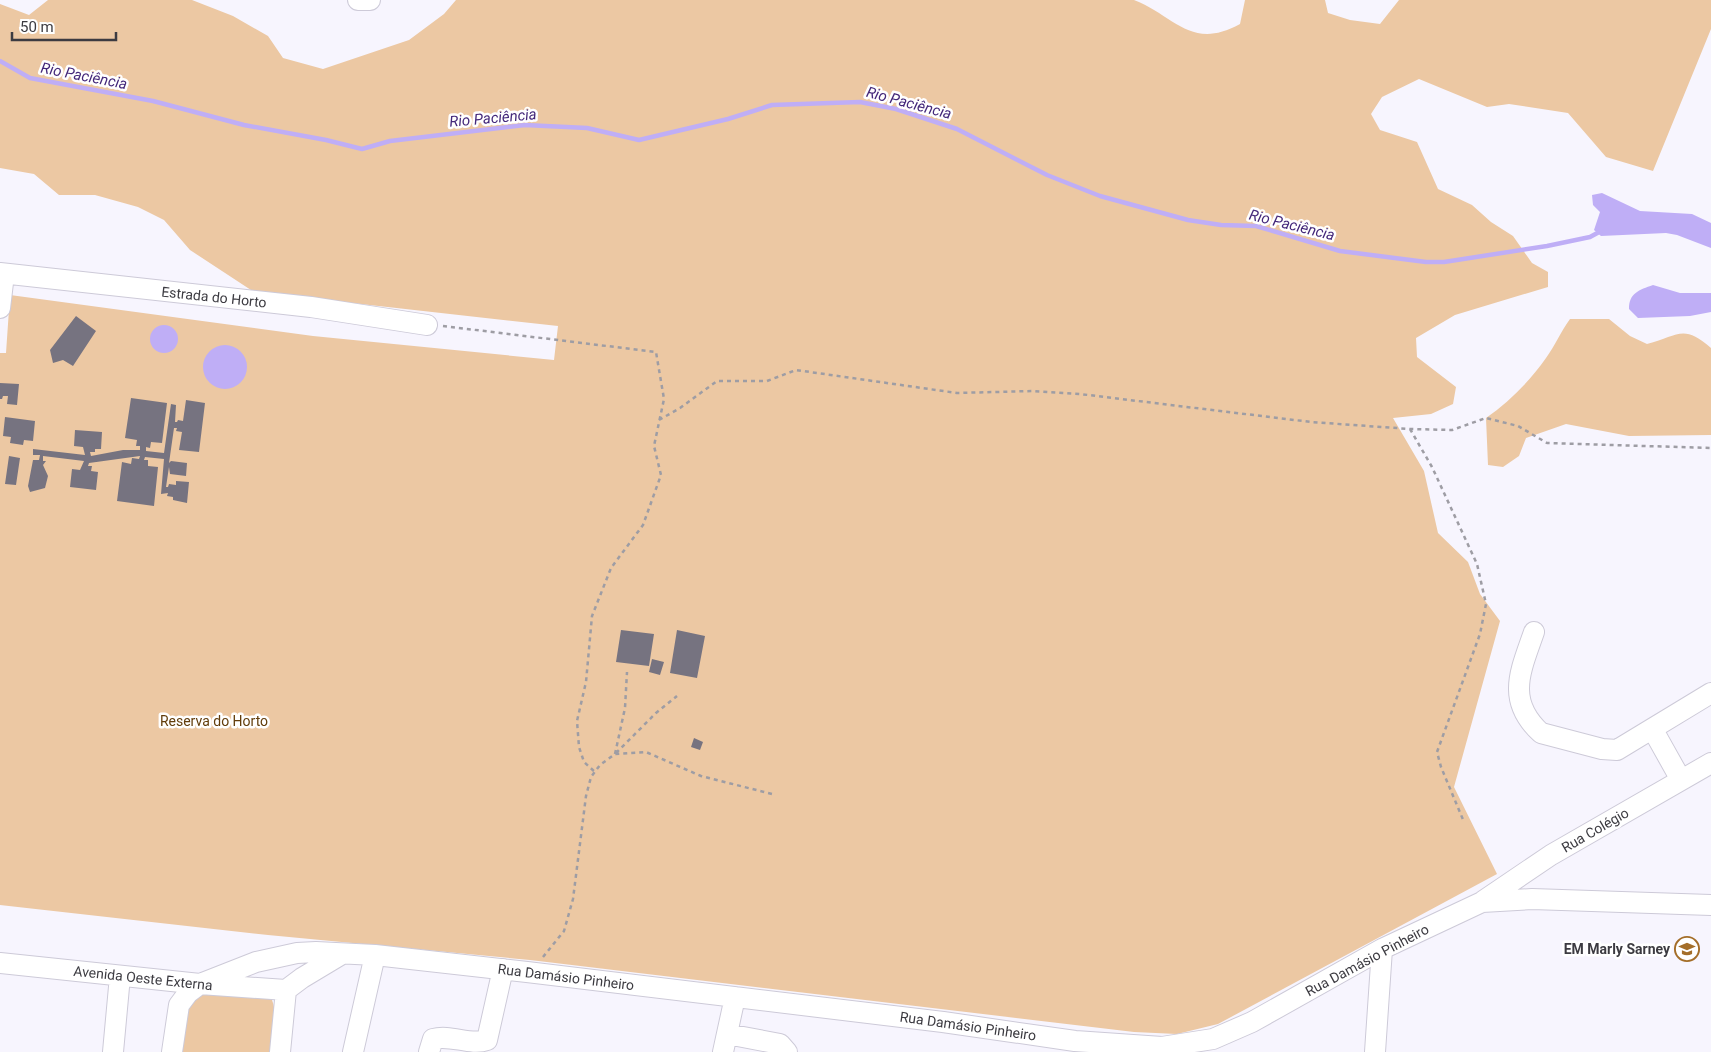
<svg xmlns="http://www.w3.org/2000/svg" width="1711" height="1052" font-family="Roboto,sans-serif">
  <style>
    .green { fill: #ecc8a3 }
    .water { fill: #bfaef6 }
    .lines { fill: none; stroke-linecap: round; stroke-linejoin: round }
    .stream { stroke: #bfaef6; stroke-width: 4.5 }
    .building { fill: #767380 }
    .minor-casing { stroke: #cdcad8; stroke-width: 22 }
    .path { stroke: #9e9da4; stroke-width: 2.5; stroke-dasharray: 4 4; stroke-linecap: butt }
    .minor { stroke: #fff; stroke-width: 20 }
    .labels { text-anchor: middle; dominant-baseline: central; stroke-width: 5; stroke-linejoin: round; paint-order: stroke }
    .street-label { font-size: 14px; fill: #3c3b41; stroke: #fff }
    .park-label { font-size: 14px; fill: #623d0b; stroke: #fff }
    .poi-label { font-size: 14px; font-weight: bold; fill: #3c3b41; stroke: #fff; text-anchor: end }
    .water-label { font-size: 15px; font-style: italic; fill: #44287a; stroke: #fff }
  </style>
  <rect width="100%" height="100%" fill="#f7f5fe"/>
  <path class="green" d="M48,0h144l41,16 35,20 15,22 40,11 86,-29 35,-26 12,-14h678c41,16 57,51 106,24l5,-24h80l3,13 22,7 30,4 19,-24h312v29l-58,142 -47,-14 -38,-44 -59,-9 -22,3 -68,-28 -37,18 -11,17 9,16 37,12 21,47 34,16 19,17 22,14 19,27 16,9v15l-93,28 -39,23 1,19 39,30 -3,17 -22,10 -38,4 31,53 14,62 30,29 12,32 20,27 -46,166 43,87 -279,150 -41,10 -43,-2 -604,-72 -262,-25 -268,-30v-552h6l4,-58 303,41 241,24 4,-34 -304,-34 -64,-42 -26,-30 -26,-13 -43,-12h-36l-25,-21 -34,-6v-164l29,11z
    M1570,319h39l21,17 17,8c31,-8 36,-21 64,4v87l-82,1 -63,-12 -40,14 -7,18 -16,11 -15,-2 -2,-47c23,-16 44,-37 60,-60 9,-12 15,-27 24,-39z
    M206,991l58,5 8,4c5,13 5,39 -3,52h-87l7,-49z"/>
  <path class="water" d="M1602,193l38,18 52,3 19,9v25l-34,-13 -11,-2 -65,3 -7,-6 6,-18 -7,-7 -1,-10z
    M1653,285l27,8h31v19l-21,4 -52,2 -9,-9c0,-16 10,-19 24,-24z
    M150 339a14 14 0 1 1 28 0a14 14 0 1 1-28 0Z
    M203 367a22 22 0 1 1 44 0a22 22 0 1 1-44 0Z"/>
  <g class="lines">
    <path class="stream" d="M0,61l30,17 123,23 91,24 82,15 36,9 28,-8 135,-16 62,3 52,12 89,-21 44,-14 88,-3 36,7 61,20 90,46 53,21 88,24 33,5 35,1 84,25 86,11h18l103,-16 43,-9 11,-6"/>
  </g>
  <path class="building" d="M76,316l20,15 -23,35 -10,-6 -10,3 -3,-13z
    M0,383l19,1 -2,21 -10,-1 1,-8h-5l-1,3h-2z
    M131,398l36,5 -5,40 -11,-1 -1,6 -4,-1v4l18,2 7,-49 5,1 -1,17h2l1,-2 5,1 3,-21 19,3 -6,49 -20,-2 3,-18 -6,-1 1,-3h-3l-5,35 2,-2 16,2 -1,13 -16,-2 -1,-7 -3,20h2l1,-3 7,1v-4l13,1 -2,21 -14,-3v-3l-6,-1 1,-3 -7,1 3,-35 -19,-2 -1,3h4v6l10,1 -4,39 -37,-5 5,-39 9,2 1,-6 7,1 1,-3 -51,7 -1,3h4l-1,5 7,1 -2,18 -26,-3 2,-18 8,1 4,-9 -41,-5v5h3l-3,4 5,11 -3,12 -15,4 -2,-6 5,-26h6l1,-5h-7v-6l52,6 -2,-8 -9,-1 1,-16 27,2 -1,17h-6v3h-5l1,4 32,-6h17v-4h-4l1,-6 -12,-2z
    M5,417l30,4 -2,20 -9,-1 -1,5 -13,-2 1,-6 -8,-1z
    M9,456l11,2 -4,27 -11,-1z
    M621,630l33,4 -5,32 -33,-4z
    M677,630l28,6 -8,42 -27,-5z
    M652,659l12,3 -4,13 -11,-3z
    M694,738l9,4 -3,8 -9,-3z"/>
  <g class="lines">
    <defs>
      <path id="minor" d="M358,0h12
        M0,273l311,34 116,18
        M0,308l4,-34
        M1534,632c-13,38 -29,68 7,101l61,16 15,1 94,-57
        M1653,730l28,50
        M1483,901l68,-46 160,-92
        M0,963l200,21 86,6
        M727,1034l53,10 7,8
        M113,1052l7,-76
        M172,1052l7,-47 9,-12 12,-9 56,-22 41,-9 19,-1 59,3 152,17 416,50 132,19 87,6 51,-8 39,-17 130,-73 100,-47 50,-3 179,6
        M280,1052l6,-62 16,-12 40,-24
        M353,1052l22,-97
        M429,1052l4,-13c18,-5 37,7 54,1l16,-71
        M723,1052l12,-55
        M1375,1052l7,-103"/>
    </defs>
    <use href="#minor" class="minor-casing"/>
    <path class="path" d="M443,326l213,26 8,47 -10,47 7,29 -18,50 -32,43 -19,48 -6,66 -9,39 2,26 5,15 11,10
      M659,420l21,-12 37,-27h50l29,-11 161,23 76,-2 47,3 231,28 99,7 42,1 34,-12 32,8 29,17 164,5
      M1410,429l22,38 45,97 9,40 -6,30 -43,118 4,15 23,55
      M616,753l40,-40 21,-17
      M615,754l10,-46 2,-36
      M543,957l21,-26 9,-32 13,-103 5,-19 9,-12 15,-11 31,-2 55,24 71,18"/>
    <use href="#minor" class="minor"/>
  </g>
  <defs>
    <symbol id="school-ring" viewBox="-11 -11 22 22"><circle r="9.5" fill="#fff" stroke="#a46e29" stroke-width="1.5"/><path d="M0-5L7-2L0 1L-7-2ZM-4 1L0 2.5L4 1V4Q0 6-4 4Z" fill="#a46e29"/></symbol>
  </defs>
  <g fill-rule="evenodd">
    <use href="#school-ring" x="1673" y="935" width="28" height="28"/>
  </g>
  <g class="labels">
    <g class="street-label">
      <text transform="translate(214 297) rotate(6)">Estrada do Horto</text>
      <text transform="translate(1595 830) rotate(-30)">Rua Colégio</text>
      <text transform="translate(1367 960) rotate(-28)">Rua Damásio Pinheiro</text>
      <text transform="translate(566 977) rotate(7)">Rua Damásio Pinheiro</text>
      <text transform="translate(143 978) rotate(6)">Avenida Oeste Externa</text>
      <text transform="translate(968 1026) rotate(8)">Rua Damásio Pinheiro</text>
    </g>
    <g class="park-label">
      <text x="214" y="721">Reserva do Horto</text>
    </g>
    <g class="poi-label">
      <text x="1670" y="949">EM Marly Sarney</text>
    </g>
    <g class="water-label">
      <text transform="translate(84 76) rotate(11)">Rio Paciência</text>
      <text transform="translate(909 103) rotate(15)">Rio Paciência</text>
      <text transform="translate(493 118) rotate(-5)">Rio Paciência</text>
      <text transform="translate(1292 225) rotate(14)">Rio Paciência</text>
    </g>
  </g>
  <path d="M12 32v8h104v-8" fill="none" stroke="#3c3b41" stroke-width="2.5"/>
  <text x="20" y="32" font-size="15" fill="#3c3b41" stroke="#ffffff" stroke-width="4" paint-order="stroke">50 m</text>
</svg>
